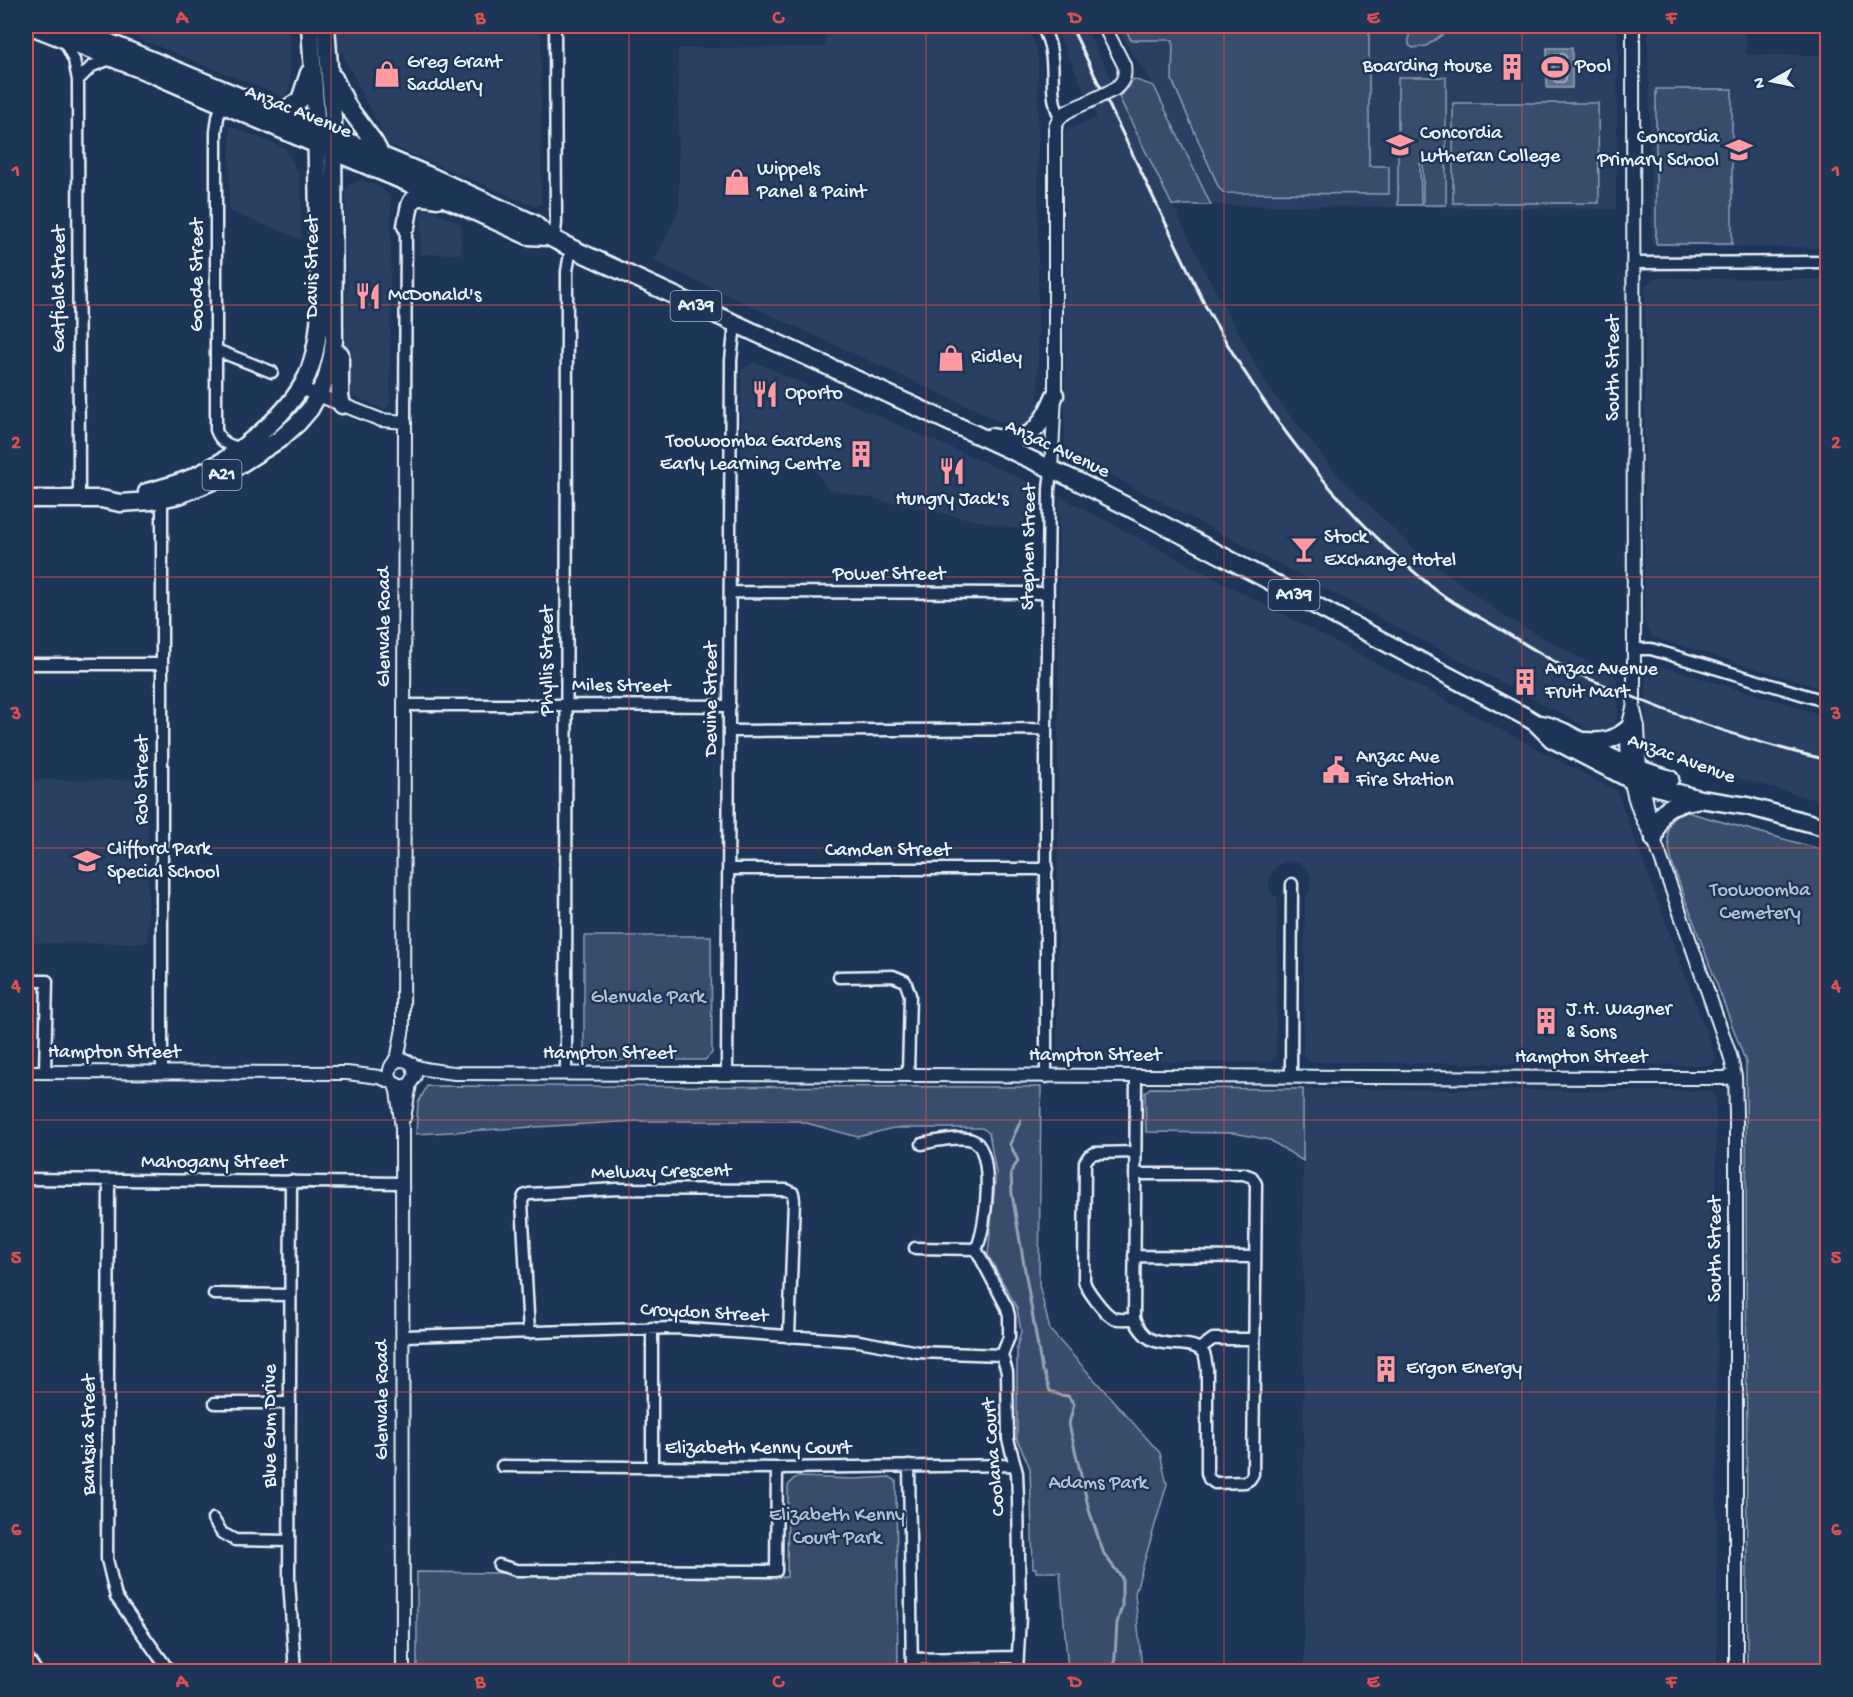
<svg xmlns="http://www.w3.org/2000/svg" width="1853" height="1697" font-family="'Gochi Hand',sans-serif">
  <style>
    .built { fill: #2a4162 }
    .green { fill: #374d6c; stroke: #909fb2; stroke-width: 1.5 }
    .water { fill: #5d7089; stroke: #95a4b5; stroke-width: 1.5 }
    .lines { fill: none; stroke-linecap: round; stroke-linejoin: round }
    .shore { stroke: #b0bdcc; stroke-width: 1.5 }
    .stream { stroke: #95a4b5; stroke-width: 3 }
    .minor-casing { stroke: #e8f1f8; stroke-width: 15 }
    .tertiary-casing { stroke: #e8f1f8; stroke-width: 16 }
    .primary-casing { stroke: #e8f1f8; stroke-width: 21 }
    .trunk-casing { stroke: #e8f1f8; stroke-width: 21 }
    .minor { stroke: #1d3557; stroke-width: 10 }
    .tertiary { stroke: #1d3557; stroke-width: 12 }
    .primary { stroke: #1d3557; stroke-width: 16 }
    .trunk { stroke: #1d3557; stroke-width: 16 }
    .rail { stroke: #e8f1f8; stroke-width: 3 }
    .tertiary-bridge-casing { stroke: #e8f1f8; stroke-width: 16; stroke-linecap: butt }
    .tertiary-bridge { stroke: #1d3557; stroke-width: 12 }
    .grid { fill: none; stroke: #da5052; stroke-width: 1.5; stroke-opacity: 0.55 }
    .labels { text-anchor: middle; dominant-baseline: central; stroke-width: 5; stroke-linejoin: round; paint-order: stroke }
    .shield { fill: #1d3557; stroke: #abb9c8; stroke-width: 1.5 }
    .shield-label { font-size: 18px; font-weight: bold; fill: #e8f1f8 }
    .poi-label { font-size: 20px; fill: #e8f1f8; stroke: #1d3557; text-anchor: start }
    .street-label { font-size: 20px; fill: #e8f1f8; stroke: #1d3557 }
    .park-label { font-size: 20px; fill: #b3c0ce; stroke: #1d3557 }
    .neatline { fill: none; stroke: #da5052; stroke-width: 2 }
    .grid-label { font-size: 20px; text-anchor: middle; font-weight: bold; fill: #da5052 }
  </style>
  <rect width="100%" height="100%" fill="#1d3557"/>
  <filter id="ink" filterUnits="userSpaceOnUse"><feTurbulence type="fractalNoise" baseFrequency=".0167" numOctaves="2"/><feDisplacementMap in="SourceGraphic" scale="12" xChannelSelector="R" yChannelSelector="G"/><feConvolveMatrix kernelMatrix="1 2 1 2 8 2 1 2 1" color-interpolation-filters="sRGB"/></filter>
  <g filter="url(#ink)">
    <path class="built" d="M107,26h183v61l-5,10z
      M333,26h208v177l-5,4 -148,-63 -53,-104z
      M825,26h202l9,21 2,12v350l-4,8 -8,9 -9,3 -363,-168 25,-51 -1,-162 147,-1z
      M1054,26h31l121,247 63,116 66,83 77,75 90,68 115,63 1,37 -5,11 -14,8 -528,-280 -6,-9 -1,-314 33,-13z
      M1117,26h501l-2,183 -405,-4 -57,-119 -29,-44z
      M1648,26h97l1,29h81v193l-175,-3z
      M230,126l55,22 7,12 6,14 3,16v49l-72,-28z
      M362,180l20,8 6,6 3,5 -1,204 -4,6h-4l-30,-14 -5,-7 -2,-8 2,-92 -2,-98 5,-6z
      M424,206l37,18v30h-40v-45z
      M1653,278l174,1v411l-174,-53 -7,-8 -2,-6 1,-337z
      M754,362l273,119 5,8v43l-204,-43 -16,-24h-71v-95z
      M1059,496l558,295 99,268 -4,6 -404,-3 -5,-7 2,-157 5,-6 1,-18 -12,-12h-17l-12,12 -1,16 8,8 -1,159 -6,5h-207l-6,-6z
      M1651,663l176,53v87l-181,-51v-85z
      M26,780h122v163h-122z
      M1303,1089l408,2 5,7 1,573h-413z"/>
    <path class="green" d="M1124,26h245v140h20v28l-165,-1 -5,-5 -47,-108 1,-40h-42z
      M1409,26h34v8l-17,12 -13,2 -4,-3z
      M1398,77h48v128h-23v-42h-3l1,42h-23z
      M1133,79l21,7 57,119h-39l-53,-108 10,-10z
      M1656,89h76v155h-76z
      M1453,103h145l1,100h-146z
      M1683,811l144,40v820h-80l-1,-608 -74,-200c-3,-20 -12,-42 11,-52z
      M584,936h127l1,117 -7,7h-116l-5,-7z
      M427,1086l614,1 -2,198 11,45 110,123 7,31 -32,109 7,78h-74l-8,-99h-24v-4h-3l-3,-100 -13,-29v-92l4,-16 -4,-23 -29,-53 8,-82 -7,-40 -7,-5h-89l-35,9 -59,-16h-162l-221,13 2,-31z
      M1150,1088l153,1v72l-33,-21 -36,-7 -88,-1 -1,-40z
      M798,1477l57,2 35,-2 6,4 2,190 -481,1v-100l370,5 1,-91 5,-7z"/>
    <path class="water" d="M1547,48h25v40h-25z"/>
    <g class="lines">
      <path class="shore" d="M1556,54h7l3,2v23l-2,3h-8l-2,-2 -1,-24z"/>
      <path class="stream" d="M1021,1120l-11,24 8,17 -7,11 1,22 30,177
        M1044,1373l6,18 10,4 8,1 6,8 -5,20 20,86 15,44 18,24v28l-5,17 -3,49"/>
      <defs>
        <path id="minor" d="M1042,26c4,8 8,16 9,26 4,22 -2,44 9,65
          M64,40l10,20 4,20 1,419
          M78,80l14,-14 21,-8
          M223,99l-5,18 -2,15v298c4,12 12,15 23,18
          M554,240l2,-17 -1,-197
          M1634,263l194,-1
          M216,350l56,22
          M405,422l1,-196
          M730,592l318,1
          M1634,649h17l177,53
          M26,664h135
          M404,705h162l164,1
          M730,731l316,-2
          M729,869h318
          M839,977l54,-1 12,5 5,14 -2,79
          M26,981h21l-2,91
          M162,1072v-578
          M566,1073l1,-802 4,-23
          M727,1074l4,-714 4,-36
          M1291,1076l1,-192
          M1046,1077v-348l3,-240 2,-19
          M922,1144c11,-3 39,-8 50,-4 24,8 14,92 4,109
          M1135,1174h109l8,3 4,7 -3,290 -3,5 -5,3 -30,1 -6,-4 -2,-6v-104c-1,-5 -1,-11 -3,-15 -10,-16 -39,-5 -55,-16 -7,-4 -11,-12 -15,-19l2,-242
          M26,1179l376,4
          M109,1181l-2,378 9,38 54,75
          M291,1181l-2,399 6,92
          M915,1248l61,1
          M976,1249l31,59 2,8v21l-7,18 5,17 1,67 9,34 1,25 2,118 -3,56
          M1134,1256l121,1
          M214,1294l76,1
          M1134,1319c-6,0 -15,1 -20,-1 -9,-3 -29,-30 -30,-38l1,-118 4,-6 6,-3 40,-1
          M529,1333l-7,-131 2,-6 5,-2 88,-5 170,1 6,3 1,7 -5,137
          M403,1336l272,-8 184,13 59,11 84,3
          M1199,1349l14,-10h41
          M215,1403h74
          M502,1466l275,2 238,-3
          M909,1466l3,206
          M652,1467v-139
          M213,1519l9,14 13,7 54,1
          M499,1565l17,5 260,1 1,-103
          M26,1656l11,16
          M912,1659l104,-2"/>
        <path id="tertiary" d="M1104,26l20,39c2,11 -1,17 -9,24
          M1633,26l1,676c-1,10 -5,18 -6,28 -3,34 4,74 22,103
          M300,388l81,32 24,2 -2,606 -5,27 -5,9
          M1051,470l4,-75v-266c3,-16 17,-20 31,-26
          M1634,710l4,17 2,43 14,69 76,216 5,21 1,38v558
          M413,1065l2,11 -5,8 -8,3 -10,-5c-5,-9 -2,-22 10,-22 6,0 9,4 13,6 12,5 26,5 39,7l1159,5h112l10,-2
          M26,1072l321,1 32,4 13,5
          M395,1085l2,6 5,37 1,544
          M404,1118l6,-34"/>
        <path id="primary" d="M31,26l119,47 167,72
          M69,26l247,102"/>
        <path id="trunk" d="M334,78l14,29 26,35 7,13
          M279,114l21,-14 9,-27
          M316,128l114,48 103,47 16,14 22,11 504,232 106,54 345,183 10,6 16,16 79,41 69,19 47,7 81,22
          M325,148l133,56 70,32 21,1
          M406,226c5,-26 2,-33 31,-27
          M340,354v42l2,9
          M991,437c39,9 50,-9 64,-42
          M147,492c15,-4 30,-8 44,-14 41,-18 97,-61 116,-102 9,-21 11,-41 13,-63l-4,-194 -6,-93
          M26,499h75l19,4 31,-2 28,-6 36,-15 65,-41 18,-16 12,-14 16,-29 6,-24 2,-16 -1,-222 -7,-92
          M1540,724c23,4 42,19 64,30 21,11 43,18 66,25
          M1585,741c18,2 30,-1 44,-13
          M1654,839c7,-32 10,-33 42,-39"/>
      </defs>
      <use href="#minor" class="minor-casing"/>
      <use href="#tertiary" class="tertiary-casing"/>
      <use href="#primary" class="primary-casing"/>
      <use href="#trunk" class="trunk-casing"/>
      <use href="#minor" class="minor"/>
      <use href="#tertiary" class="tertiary"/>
      <use href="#primary" class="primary"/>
      <use href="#trunk" class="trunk"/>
      <path class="rail" d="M1071,26l135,281c58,105 132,204 226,280 19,16 40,26 61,38 26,15 52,32 78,46 17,8 34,14 50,21 67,28 136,52 207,68"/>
      <defs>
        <path id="tertiary-bridge" d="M1086,103l29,-14"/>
      </defs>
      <use href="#tertiary-bridge" class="tertiary-bridge-casing"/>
      <use href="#tertiary-bridge" class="tertiary-bridge"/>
    </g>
  </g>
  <path class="grid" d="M331,26v1646M629,26v1646M926,26v1646M1224,26v1646M1522,26v1646M26,305h1802M26,577h1802M26,848h1802M26,1120h1802M26,1392h1802"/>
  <defs>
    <symbol id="building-bare" viewBox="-9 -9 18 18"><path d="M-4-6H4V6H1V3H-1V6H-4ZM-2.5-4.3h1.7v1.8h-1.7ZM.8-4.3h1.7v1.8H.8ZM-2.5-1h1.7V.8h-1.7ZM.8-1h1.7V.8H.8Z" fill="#ff9aa2" stroke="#1d3557" stroke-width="2.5" paint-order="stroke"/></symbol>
    <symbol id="stadium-bare" viewBox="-9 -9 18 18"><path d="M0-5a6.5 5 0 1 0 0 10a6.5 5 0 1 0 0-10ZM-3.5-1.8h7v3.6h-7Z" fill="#ff9aa2" stroke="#1d3557" stroke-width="2.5" paint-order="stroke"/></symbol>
    <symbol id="shop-bare" viewBox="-9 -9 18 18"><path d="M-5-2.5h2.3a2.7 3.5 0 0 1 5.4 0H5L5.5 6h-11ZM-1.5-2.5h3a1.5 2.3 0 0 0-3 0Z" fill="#ff9aa2" stroke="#1d3557" stroke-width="2.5" paint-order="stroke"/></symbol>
    <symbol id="school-bare" viewBox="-9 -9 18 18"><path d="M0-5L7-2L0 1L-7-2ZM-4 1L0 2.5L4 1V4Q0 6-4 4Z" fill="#ff9aa2" stroke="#1d3557" stroke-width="2.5" paint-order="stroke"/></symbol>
    <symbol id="restaurant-bare" viewBox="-9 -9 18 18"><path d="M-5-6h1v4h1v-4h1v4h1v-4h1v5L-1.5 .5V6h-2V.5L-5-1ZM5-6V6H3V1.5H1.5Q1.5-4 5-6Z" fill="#ff9aa2" stroke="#1d3557" stroke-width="2.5" paint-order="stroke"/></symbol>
    <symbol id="bar-bare" viewBox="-9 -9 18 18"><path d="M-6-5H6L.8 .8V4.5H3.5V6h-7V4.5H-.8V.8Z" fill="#ff9aa2" stroke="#1d3557" stroke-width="2.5" paint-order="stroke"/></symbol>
    <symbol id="civic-bare" viewBox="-9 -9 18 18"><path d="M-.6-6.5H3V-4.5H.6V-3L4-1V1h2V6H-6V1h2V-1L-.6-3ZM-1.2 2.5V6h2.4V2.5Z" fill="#ff9aa2" stroke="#1d3557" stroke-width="2.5" paint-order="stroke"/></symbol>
  </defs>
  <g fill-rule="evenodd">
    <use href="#building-bare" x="1493" y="48" width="38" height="38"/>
    <use href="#stadium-bare" x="1536" y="48" width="38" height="38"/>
    <use href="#shop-bare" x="368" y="55" width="38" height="38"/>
    <use href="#school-bare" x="1381" y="126" width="38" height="38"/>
    <use href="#school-bare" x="1720" y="131" width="38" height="38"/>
    <use href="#shop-bare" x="718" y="163" width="38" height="38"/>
    <use href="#restaurant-bare" x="349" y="277" width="38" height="38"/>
    <use href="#shop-bare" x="932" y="339" width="38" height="38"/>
    <use href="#restaurant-bare" x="746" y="375" width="38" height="38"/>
    <use href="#building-bare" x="842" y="435" width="38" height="38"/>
    <use href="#restaurant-bare" x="933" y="452" width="38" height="38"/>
    <use href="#bar-bare" x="1285" y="530" width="38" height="38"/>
    <use href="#building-bare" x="1506" y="663" width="38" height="38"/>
    <use href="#civic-bare" x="1317" y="751" width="38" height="38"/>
    <use href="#school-bare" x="68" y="842" width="38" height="38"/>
    <use href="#building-bare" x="1527" y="1002" width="38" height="38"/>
    <use href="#building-bare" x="1367" y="1350" width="38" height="38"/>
  </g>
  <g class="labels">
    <g class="shield">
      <rect x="670.5" y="291" width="51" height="30" rx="4.5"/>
      <rect x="202.5" y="460" width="39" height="30" rx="4.5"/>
      <rect x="1268.5" y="580" width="51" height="30" rx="4.5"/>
    </g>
    <g class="shield-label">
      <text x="696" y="306">A139</text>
      <text x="222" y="475">A21</text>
      <text x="1294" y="595">A139</text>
    </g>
    <g class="poi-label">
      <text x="407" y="63">Greg Grant<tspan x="407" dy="23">Saddlery</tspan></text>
      <text x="1492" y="67" text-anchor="end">Boarding House</text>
      <text x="1575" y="67">Pool</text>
      <text x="1420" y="134">Concordia<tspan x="1420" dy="23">Lutheran College</tspan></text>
      <text x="1719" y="138" text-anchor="end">Concordia<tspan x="1719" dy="23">Primary School</tspan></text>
      <text x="757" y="170">Wippels<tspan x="757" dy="23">Panel &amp; Paint</tspan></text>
      <text x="388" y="296">McDonald's</text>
      <text x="971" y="358">Ridley</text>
      <text x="785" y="394">Oporto</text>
      <text x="841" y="442" text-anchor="end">Toowoomba Gardens<tspan x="841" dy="23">Early Learning Centre</tspan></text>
      <text x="952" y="500" text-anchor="middle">Hungry Jack's</text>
      <text x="1324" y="538">Stock<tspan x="1324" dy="23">Exchange Hotel</tspan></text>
      <text x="1545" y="670">Anzac Avenue<tspan x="1545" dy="23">Fruit Mart</tspan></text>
      <text x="1356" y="758">Anzac Ave<tspan x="1356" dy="23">Fire Station</tspan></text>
      <text x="107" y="850">Clifford Park<tspan x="107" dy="23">Special School</tspan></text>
      <text x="1566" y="1010">J.H. Wagner<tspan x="1566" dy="23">&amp; Sons</tspan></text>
      <text x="1406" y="1369">Ergon Energy</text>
    </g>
    <g class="street-label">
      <text transform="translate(298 113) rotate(22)">Anzac Avenue</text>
      <text transform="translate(313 267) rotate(-90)">Davis Street</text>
      <text transform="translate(198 275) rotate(-90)">Goode Street</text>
      <text transform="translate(60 289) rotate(-90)">Gatfield Street</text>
      <text transform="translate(1614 368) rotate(-90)">South Street</text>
      <text transform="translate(1057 450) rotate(25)">Anzac Avenue</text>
      <text transform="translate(1030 547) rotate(-89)">Stephen Street</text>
      <text x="889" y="575">Power Street</text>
      <text transform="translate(385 627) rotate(-90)">Glenvale Road</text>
      <text transform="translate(548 661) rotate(-90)">Phyllis Street</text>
      <text transform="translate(621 687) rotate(1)">Miles Street</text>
      <text transform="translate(712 699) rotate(-90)">Devine Street</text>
      <text transform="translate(1681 760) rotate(20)">Anzac Avenue</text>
      <text transform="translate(143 780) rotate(-90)">Rob Street</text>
      <text x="888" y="851">Camden Street</text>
      <text x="114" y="1053">Hampton Street</text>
      <text x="609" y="1054">Hampton Street</text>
      <text x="1095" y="1056">Hampton Street</text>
      <text x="1581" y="1058">Hampton Street</text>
      <text x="214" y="1163">Mahogany Street</text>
      <text transform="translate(661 1173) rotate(-1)">Melway Crescent</text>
      <text transform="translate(1716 1249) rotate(-90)">South Street</text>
      <text transform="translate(704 1314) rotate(3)">Croydon Street</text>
      <text transform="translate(383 1400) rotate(-90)">Glenvale Road</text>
      <text transform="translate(271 1426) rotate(-90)">Blue Gum Drive</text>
      <text transform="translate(90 1435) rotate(-90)">Banksia Street</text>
      <text x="758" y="1449">Elizabeth Kenny Court</text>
      <text transform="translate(995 1457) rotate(-95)">Coolana Court</text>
    </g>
    <g class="park-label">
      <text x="1760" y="891">Toowoomba<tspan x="1760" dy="23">Cemetery</tspan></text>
      <text x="648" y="998">Glenvale Park</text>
      <text x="1098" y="1484">Adams Park</text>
      <text x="837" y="1516">Elizabeth Kenny<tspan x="837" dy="23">Court Park</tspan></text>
    </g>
  </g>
  <rect width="1853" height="1697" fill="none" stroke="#1d3557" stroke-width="66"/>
  <g transform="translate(1772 81) rotate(261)" stroke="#1d3557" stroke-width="4.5" paint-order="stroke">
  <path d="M0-4.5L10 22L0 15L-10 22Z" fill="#e8f1f8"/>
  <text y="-9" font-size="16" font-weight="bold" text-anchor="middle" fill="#e8f1f8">N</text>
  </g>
  <rect x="33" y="33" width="1787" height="1631" class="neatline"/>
  <g class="grid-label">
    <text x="182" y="23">A</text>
    <text x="480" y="23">B</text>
    <text x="778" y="23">C</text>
    <text x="1075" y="23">D</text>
    <text x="1373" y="23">E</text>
    <text x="1671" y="23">F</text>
    <text x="16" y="176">1</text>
    <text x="1836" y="176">1</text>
    <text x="16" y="448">2</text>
    <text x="1836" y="448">2</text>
    <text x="16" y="719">3</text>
    <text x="1836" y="719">3</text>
    <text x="16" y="991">4</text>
    <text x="1836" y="991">4</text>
    <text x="16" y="1263">5</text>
    <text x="1836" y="1263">5</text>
    <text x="16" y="1535">6</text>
    <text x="1836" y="1535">6</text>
    <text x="182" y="1687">A</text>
    <text x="480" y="1687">B</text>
    <text x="778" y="1687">C</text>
    <text x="1075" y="1687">D</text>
    <text x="1373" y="1687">E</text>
    <text x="1671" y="1687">F</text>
  </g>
</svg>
